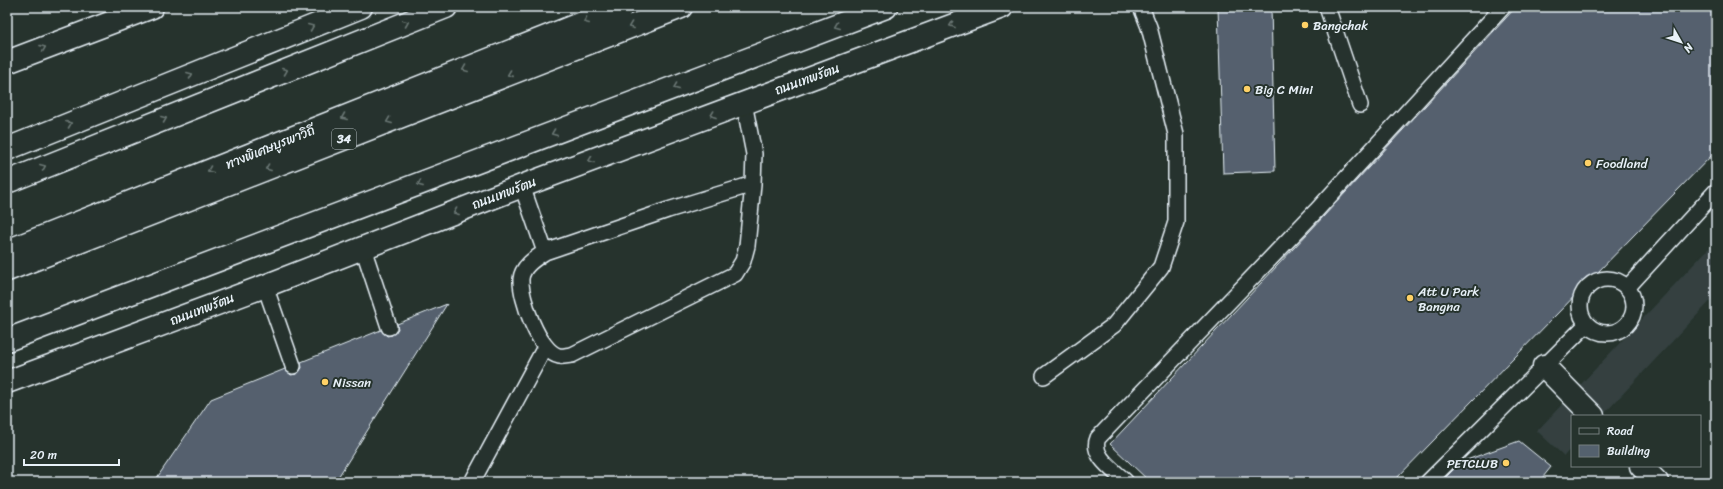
<svg xmlns="http://www.w3.org/2000/svg" width="1723" height="489" font-family="Sriracha,'Playpen Sans Thai',sans-serif">
  <style>
    .built { fill: #344140 }
    .building { fill: #54616e; stroke: #e8f1f8 }
    .lines { fill: none; stroke-linecap: round; stroke-linejoin: round }
    .lane-casing { stroke: #e8f1f8; stroke-width: 18 }
    .street-casing { stroke: #e8f1f8; stroke-width: 25 }
    .secondary-casing { stroke: #e8f1f8; stroke-width: 25 }
    .highway-casing { stroke: #e8f1f8; stroke-width: 25 }
    .lane { stroke: #26332d; stroke-width: 15 }
    .street { stroke: #26332d; stroke-width: 22 }
    .secondary { stroke: #26332d; stroke-width: 22 }
    .highway { stroke: #26332d; stroke-width: 22 }
    .oneway { stroke: #6a7674 }
    .poi-dot { fill: #ffd166; stroke: #26332d; stroke-width: 1.5 }
    .labels { text-anchor: middle; dominant-baseline: central; stroke-width: 4; stroke-linejoin: round; paint-order: stroke }
    .shield { fill: #26332d; stroke: #aeb8bb; stroke-width: 1 }
    .shield-label { font-size: 12px; font-weight: bold; fill: #e8f1f8 }
    .poi-label { font-size: 13px; fill: #e8f1f8; stroke: #26332d; text-anchor: start }
    .street-label { font-size: 13px; fill: #e8f1f8; stroke: #26332d }
  </style>
  <rect width="100%" height="100%" fill="#26332d"/>
  <filter id="ink" filterUnits="userSpaceOnUse"><feTurbulence type="fractalNoise" baseFrequency=".025" numOctaves="2"/><feDisplacementMap in="SourceGraphic" scale="8" xChannelSelector="R" yChannelSelector="G"/><feConvolveMatrix kernelMatrix="1 2 1 2 8 2 1 2 1" color-interpolation-filters="sRGB"/></filter>
  <g filter="url(#ink)">
    <path class="built" d="M1709,248l7,6v41l-114,121h-30v31l-8,9 -27,-25z"/>
    <path class="building" d="M1218,7h53l4,164 -52,2z
      M1516,7h200v144l-323,331h-243l-40,-38 213,-227z
      M447,304l-112,178h-181l57,-83 74,-30 6,6 5,-1 6,-6 -1,-6 80,-32 6,6 5,-1 6,-6 -1,-5z
      M1519,441l32,26 -12,15h-98l20,-20z"/>
    <g class="lines">
      <defs>
        <path id="lane" d="M1327,7l33,98
          M744,103l10,51 -1,30 -6,62 -4,15 -8,13 -163,81c-4,0 -9,2 -13,1 -20,-4 -39,-58 -38,-77 1,-13 15,-21 24,-27l123,-42 85,-26
          M522,186l23,66
          M363,248l26,79
          M1580 306a27 27 0 1 1 54 0a27 27 0 1 1-54 0Z
          M265,286l28,80
          M1627,288l89,-97
          M1044,376l70,-51 47,-58 15,-45v-88l-27,-107 -8,-20
          M472,482l73,-135
          M1126,482c-11,-11 -36,-26 -28,-44l218,-227 187,-204
          M1428,482l159,-158"/>
        <path id="street" d="M1544,366l49,50
          M1641,466l16,16"/>
        <path id="secondary" d="M7,382l258,-96 257,-100 480,-179"/>
        <path id="highway" d="M7,62l145,-55
          M7,149l354,-142
          M7,182l439,-175
          M7,251l615,-244
          M7,270l674,-263
          M7,340l879,-333"/>
      </defs>
      <use href="#lane" class="lane-casing"/>
      <use href="#street" class="street-casing"/>
      <use href="#secondary" class="secondary-casing"/>
      <use href="#highway" class="highway-casing"/>
      <use href="#lane" class="lane"/>
      <use href="#street" class="street"/>
      <use href="#secondary" class="secondary"/>
      <use href="#highway" class="highway"/>
    </g>
    <defs><path id="oneway-chevron" d="M-2-3.5L2.5 0L-2 3.5" fill="none" stroke-width="1.6" stroke-linecap="round" stroke-linejoin="round"/></defs>
    <g class="oneway">
      <use href="#oneway-chevron" transform="translate(586 21) rotate(158)"/>
      <use href="#oneway-chevron" transform="translate(406 23) rotate(-22)"/>
      <use href="#oneway-chevron" transform="translate(952 25) rotate(160)"/>
      <use href="#oneway-chevron" transform="translate(631 26) rotate(159)"/>
      <use href="#oneway-chevron" transform="translate(837 26) rotate(159)"/>
      <use href="#oneway-chevron" transform="translate(311 27) rotate(-22)"/>
      <use href="#oneway-chevron" transform="translate(43 48) rotate(-21)"/>
      <use href="#oneway-chevron" transform="translate(465 69) rotate(158)"/>
      <use href="#oneway-chevron" transform="translate(285 71) rotate(-22)"/>
      <use href="#oneway-chevron" transform="translate(510 74) rotate(159)"/>
      <use href="#oneway-chevron" transform="translate(190 75) rotate(-22)"/>
      <use href="#oneway-chevron" transform="translate(676 87) rotate(159)"/>
      <use href="#oneway-chevron" transform="translate(713 115) rotate(160)"/>
      <use href="#oneway-chevron" transform="translate(344 117) rotate(158)"/>
      <use href="#oneway-chevron" transform="translate(164 119) rotate(-22)"/>
      <use href="#oneway-chevron" transform="translate(389 121) rotate(159)"/>
      <use href="#oneway-chevron" transform="translate(69 124) rotate(-22)"/>
      <use href="#oneway-chevron" transform="translate(554 133) rotate(159)"/>
      <use href="#oneway-chevron" transform="translate(591 160) rotate(160)"/>
      <use href="#oneway-chevron" transform="translate(43 167) rotate(-22)"/>
      <use href="#oneway-chevron" transform="translate(268 168) rotate(159)"/>
      <use href="#oneway-chevron" transform="translate(210 170) rotate(158)"/>
      <use href="#oneway-chevron" transform="translate(420 184) rotate(159)"/>
      <use href="#oneway-chevron" transform="translate(456 212) rotate(159)"/>
    </g>
  </g>
  <g class="poi-dot">
    <circle cx="1305" cy="25" r="4"/>
    <circle cx="1247" cy="89" r="4"/>
    <circle cx="1588" cy="163" r="4"/>
    <circle cx="1410" cy="298" r="4"/>
    <circle cx="325" cy="382" r="4"/>
    <circle cx="1506" cy="463" r="4"/>
  </g>
  <g class="labels">
    <rect class="shield" x="332" y="129" width="24" height="20" rx="3"/>
    <g class="shield-label">
      <text x="344" y="139">34</text>
    </g>
    <g class="poi-label">
      <text x="1313" y="25">Bangchak</text>
      <text x="1255" y="89">Big C Mini</text>
      <text x="1596" y="163">Foodland</text>
      <text x="1418" y="291">Att U Park<tspan x="1418" dy="15">Bangna</tspan></text>
      <text x="333" y="382">Nissan</text>
      <text x="1498" y="463" text-anchor="end">PETCLUB</text>
    </g>
    <g class="street-label">
      <text transform="translate(807 79) rotate(-20)">ถนนเทพรัตน</text>
      <text transform="translate(270 147) rotate(-22)">ทางพิเศษบูรพาวิถี</text>
      <text transform="translate(504 193) rotate(-21)">ถนนเทพรัตน</text>
      <text transform="translate(202 309) rotate(-21)">ถนนเทพรัตน</text>
    </g>
  </g>
  <rect width="1723" height="489" fill="none" stroke="#26332d" stroke-width="24"/>
  <rect x="12" y="12" width="1699" height="465" fill="none" stroke="#e8f1f8" stroke-width="1.5" filter="url(#ink)"/>
  <rect x="1571" y="415" width="130" height="52" fill="#26332d" stroke="#747f7e"/>
  <rect x="1579" y="428" width="20" height="6" fill="#26332d" stroke="#747f7e"/>
  <text x="1607" y="435" font-size="12" fill="#e8f1f8">Road</text>
  <rect x="1579" y="445" width="20" height="12" fill="#54616e" stroke="#747f7e"/>
  <text x="1607" y="455" font-size="12" fill="#e8f1f8">Building</text>
  <g transform="translate(1681 42) rotate(129)" stroke="#26332d" stroke-width="3" paint-order="stroke">
  <path d="M0-3L7 15L0 10L-7 15Z" fill="#e8f1f8"/>
  <text y="-6" font-size="11" font-weight="bold" text-anchor="middle" fill="#e8f1f8">N</text>
  </g>
  <path d="M24 459v6h95v-6" fill="none" stroke="#e8f1f8" stroke-width="2"/>
  <text x="30" y="459" font-size="12" fill="#e8f1f8" stroke="#26332d" stroke-width="3" paint-order="stroke">20 m</text>
</svg>
